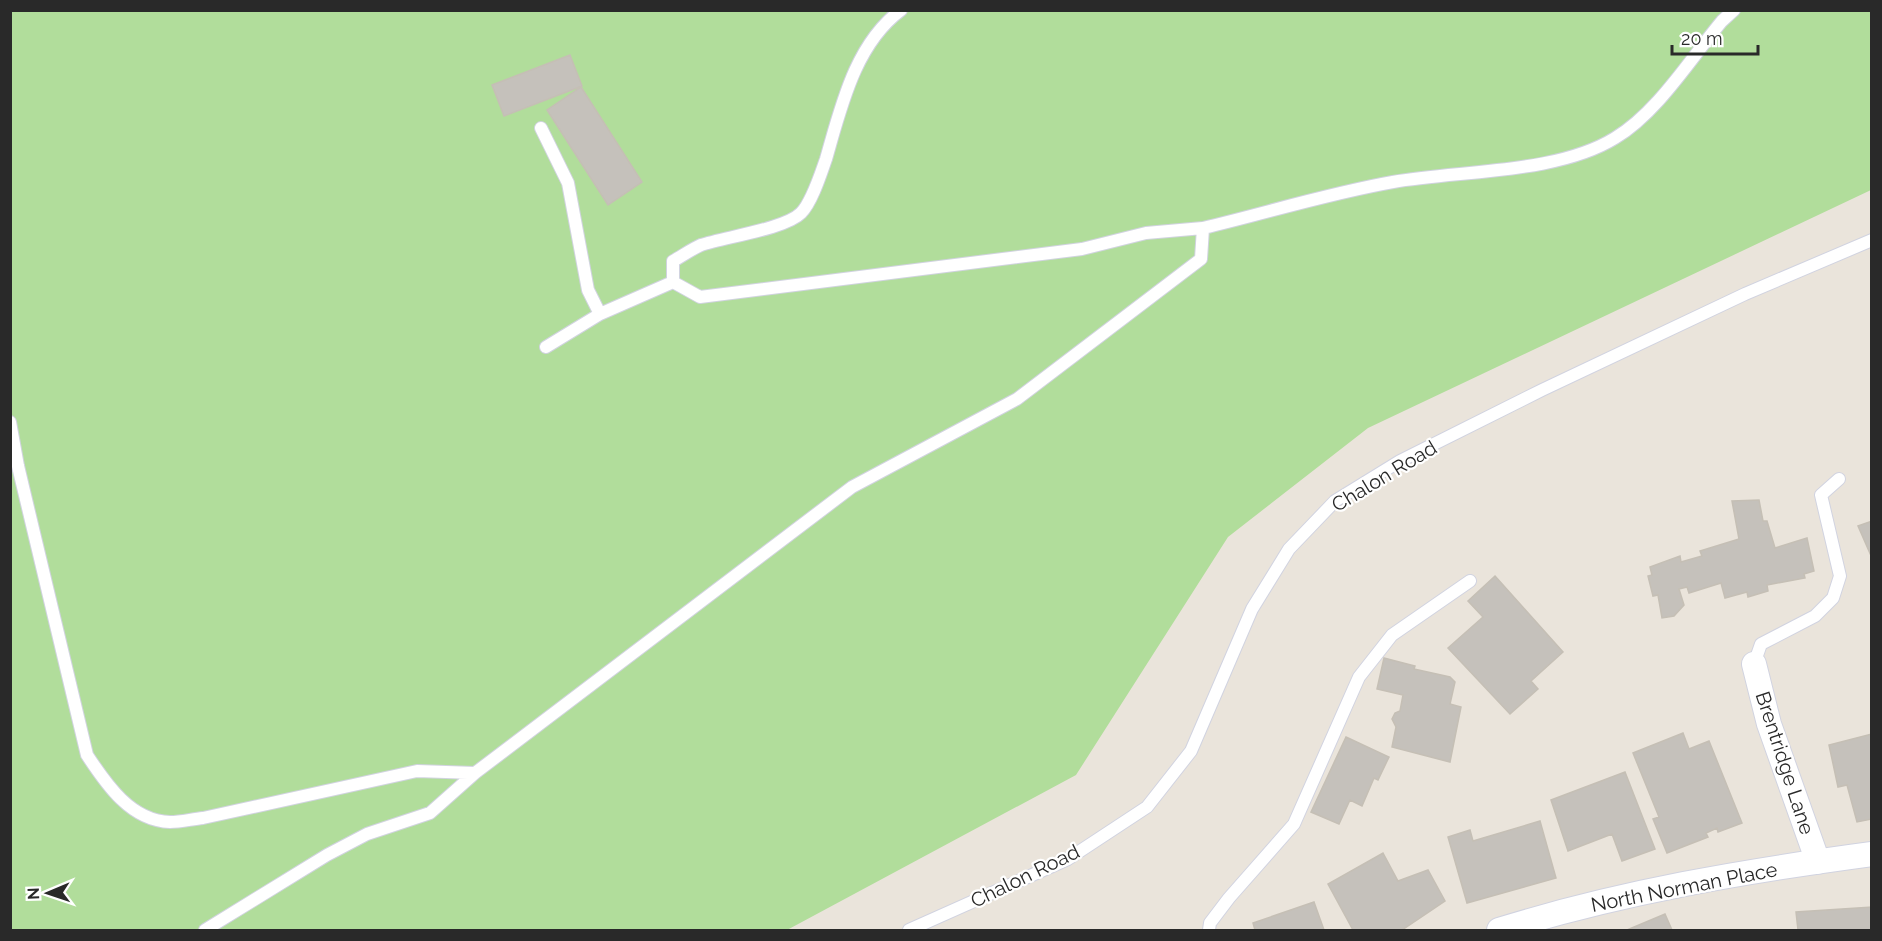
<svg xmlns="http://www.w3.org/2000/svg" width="1882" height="941" font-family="Raleway,sans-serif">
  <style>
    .green { fill: #b1dd9b }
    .building { fill: #c5c1bb; stroke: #c5bfb5; stroke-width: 1.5 }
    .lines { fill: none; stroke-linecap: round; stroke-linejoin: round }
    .service-casing { stroke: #d1d3e0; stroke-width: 14 }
    .minor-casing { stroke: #d1d3e0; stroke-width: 26 }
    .service { stroke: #fff; stroke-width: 12 }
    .minor { stroke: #fff; stroke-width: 24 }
    .labels { text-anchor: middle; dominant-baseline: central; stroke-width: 4.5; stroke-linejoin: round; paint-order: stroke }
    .street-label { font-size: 20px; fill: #292929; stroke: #fff }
  </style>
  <rect width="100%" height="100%" fill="#eae4db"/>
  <path class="green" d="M10,11h1861v179l-503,238 -140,109 -152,238 -289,155h-776z"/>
  <path class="building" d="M570,55l12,31 -78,30 -12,-31z
    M581,87l61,95 -34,23 -61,-95z
    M1759,500l4,21h4l8,27 32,-10 7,33 -10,3 1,4 -38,7 1,6 -20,6 -1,-5 -22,6 -4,-15 -32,10 -2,-6 -8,2 5,16 -10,11 -12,2 -4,-23 -5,1 -5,-20 4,-1 -2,-8 30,-11 1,6 21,-6 -2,-5 39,-12 -7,-38z
    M1872,521v37l-14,-32z
    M1495,576l68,76 -32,29 7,8 -28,25 -62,-66 35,-31 -15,-16z
    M1384,658l31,8 -1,3 36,8 5,5 -5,22 11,3 -11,55 -58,-15 4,-20 -4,-8 3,-6 5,-2 3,-16 -26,-6z
    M1683,733l6,16 20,-8 33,82 -24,9 -1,-4 -11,5 2,4 -41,16 -14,-34 6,-2 -26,-64z
    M1872,734v85l-15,3 -10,-37 -9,2 -9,-42z
    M1346,737l43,20 -11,23 -4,-2 -12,28 -12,-6 -11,24 -28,-12z
    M1625,772l30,77 -33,12 -10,-27 -44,17 -17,-51z
    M1540,821l16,57 -89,25 -19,-66 22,-7 3,11z
    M1383,853l15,28 30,-11 17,31 -43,29h-49l-25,-46z
    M1314,902l10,28h-69l-2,-7z
    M1872,907v23h-74l-2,-18z
    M1665,914l7,16h-45z"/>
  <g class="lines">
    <defs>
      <path id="service" d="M901,10c-46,34 -60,97 -75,149 -5,14 -14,43 -25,54 -16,16 -76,24 -100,32 -9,4 -19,11 -28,16v21l27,15 382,-48 64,-16 57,-5
        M541,128l27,55 20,107 12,24
        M546,347l54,-33 73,-32
        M10,422l8,44 69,289c19,29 44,66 83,67 11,0 22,-3 33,-4l214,-47 58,2
        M1754,664l7,-20 54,-28 18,-18 7,-22 -19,-81 18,-16
        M205,930l122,-75 40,-21 63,-21 45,-40 377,-286 165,-88 184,-140 2,-31c63,-15 127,-35 190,-46 68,-12 164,-8 222,-44 42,-25 76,-80 107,-117l12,-11
        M909,930l159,-71 79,-52 44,-56 61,-142 37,-60 46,-48 65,-40 142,-71 203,-96 127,-54
        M1209,930l1,-7 19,-25 65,-74 65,-147 33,-42 78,-54"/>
      <path id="minor" d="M1754,664l15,60 49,138
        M1499,930c122,-38 246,-59 373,-76"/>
    </defs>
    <use href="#service" class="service-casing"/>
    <use href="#minor" class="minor-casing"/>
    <use href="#service" class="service"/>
    <use href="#minor" class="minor"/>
  </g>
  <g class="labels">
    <g class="street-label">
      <text transform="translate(1384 476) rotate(-31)">Chalon Road</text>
      <text transform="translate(1785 763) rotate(72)">Brentridge Lane</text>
      <text transform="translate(1025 876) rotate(-26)">Chalon Road</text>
      <text transform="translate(1684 887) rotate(-11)">North Norman Place</text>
    </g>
  </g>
  <rect width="1882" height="941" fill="none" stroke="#292929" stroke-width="24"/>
  <g transform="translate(48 893) rotate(268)" stroke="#ffffff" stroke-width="4.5" paint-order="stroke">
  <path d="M0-4.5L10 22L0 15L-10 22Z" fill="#292929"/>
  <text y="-9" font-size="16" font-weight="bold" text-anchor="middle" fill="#292929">N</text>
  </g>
  <path d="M1672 45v9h86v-9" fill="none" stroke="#292929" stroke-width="3"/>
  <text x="1681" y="45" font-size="18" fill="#292929" stroke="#ffffff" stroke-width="4.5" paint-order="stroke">20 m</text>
</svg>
